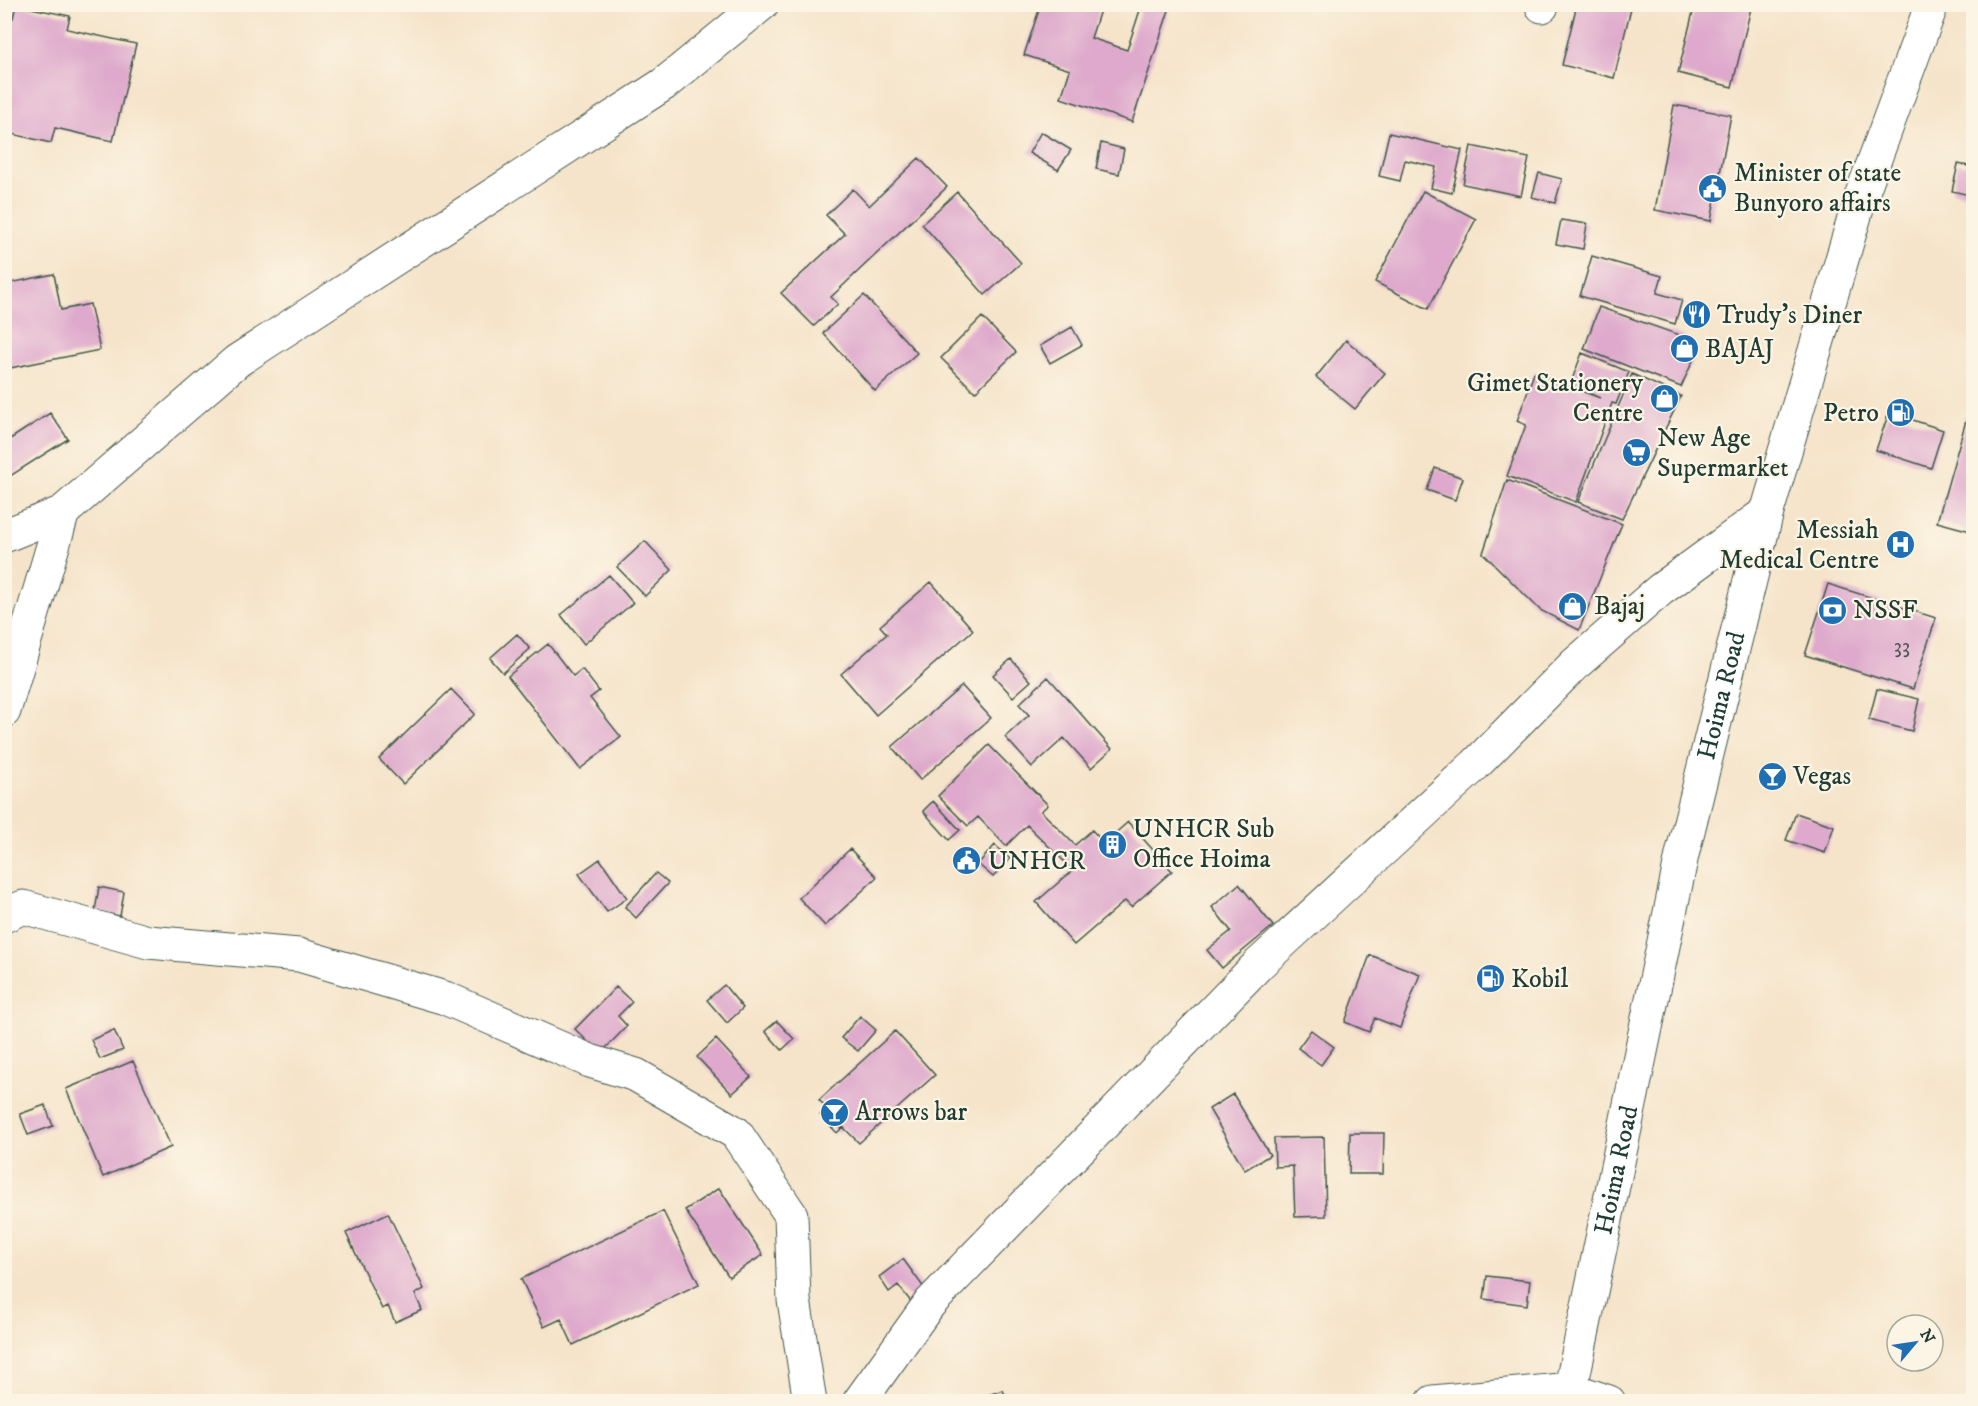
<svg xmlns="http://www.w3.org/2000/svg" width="1978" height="1406" font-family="'IM FELL DW Pica',serif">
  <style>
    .building { fill: #dea9cc }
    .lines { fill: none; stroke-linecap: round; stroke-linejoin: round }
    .minor-casing { stroke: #3f564a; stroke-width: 35 }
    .primary-casing { stroke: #3f564a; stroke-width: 35 }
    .minor { stroke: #fff; stroke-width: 33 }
    .primary { stroke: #fff; stroke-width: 33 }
    .labels { text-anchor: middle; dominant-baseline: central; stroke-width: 4.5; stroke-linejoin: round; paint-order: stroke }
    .number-label { font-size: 22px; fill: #4f585a }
    .poi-label { font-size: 26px; fill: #1f3d34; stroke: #fcf5e5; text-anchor: start }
    .street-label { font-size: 26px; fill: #1f3d34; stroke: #fcf5e5 }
  </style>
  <rect width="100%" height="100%" fill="#fcf5e5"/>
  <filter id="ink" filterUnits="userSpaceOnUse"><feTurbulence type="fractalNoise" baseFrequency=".0167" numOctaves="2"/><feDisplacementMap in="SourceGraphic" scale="12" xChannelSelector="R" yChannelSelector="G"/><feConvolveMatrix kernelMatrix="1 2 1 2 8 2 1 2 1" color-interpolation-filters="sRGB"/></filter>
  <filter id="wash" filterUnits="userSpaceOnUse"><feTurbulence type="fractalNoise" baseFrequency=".008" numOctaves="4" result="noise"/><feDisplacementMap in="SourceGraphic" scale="24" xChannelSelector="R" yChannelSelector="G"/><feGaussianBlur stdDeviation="1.35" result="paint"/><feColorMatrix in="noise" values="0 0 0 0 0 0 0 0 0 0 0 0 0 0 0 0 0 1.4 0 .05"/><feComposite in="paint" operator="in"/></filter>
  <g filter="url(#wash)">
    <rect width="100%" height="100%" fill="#f5e4ca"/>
    <g id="blocks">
      <path class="building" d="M1041,4h61l-11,34 36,12 15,-46h29l-39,118 -71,-24 9,-28 -46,-15z
        M1577,4h55l-18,74 -52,-13z
        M1665,4h87l-20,83 -54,-14 15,-61z
        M16,5l54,11 -3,13 69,15 -23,97 -58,-13 -4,15 -47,-11v-116l9,2z
        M1674,105l57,10 -20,106 -56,-11z
        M1041,132l30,18 -13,20 -29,-17z
        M1389,133l73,17 -10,43 -21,-5 5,-21 -31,-7 -5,21 -21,-5z
        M1101,143l23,6 -5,25 -23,-5z
        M1471,146l58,12 -8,38 -58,-12z
        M919,158l28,29 -116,110 7,7 -24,22 -33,-33 64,-59 -19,-19 27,-26 16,17z
        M1958,164l16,3v29l-22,-5z
        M1539,173l23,6 -7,24 -23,-6z
        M1423,191l53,28 -48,90 -53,-27z
        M957,192l64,71 -36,32 -63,-71z
        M1561,220l26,4 -4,25 -27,-5z
        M1592,256l70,20 -5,17 25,7 -7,24 -95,-28z
        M54,274l7,36 29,-6 10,46 -95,19v-85z
        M864,295l53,58 -42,38 -52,-58z
        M1599,307l86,30 10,19 -14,31 -97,-38z
        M982,317l34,35 -41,40 -34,-34z
        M1072,327l10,18 -32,18 -10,-17z
        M1346,340l39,33 -30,36 -39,-32z
        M1582,353l47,19 -13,32 -4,-1 -36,99 -69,-26 19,-51 -9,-4 17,-48 66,25 -30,-13z
        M1632,374l49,22 -59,123 -44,-17z
        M1889,412l54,18 -12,38 -55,-18z
        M50,413l18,26 -64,41v-37z
        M1967,417l7,2v113l-37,-10z
        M1435,468l28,10 -8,22 -28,-10z
        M1507,480l115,44 -43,106 -39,-20 -57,-57z
        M645,541l27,29 -27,26 -28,-29z
        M609,575l24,28 -49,41 -23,-29z
        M931,582l42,48 -97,85 -35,-41 46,-40 -7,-8z
        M1828,584l108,34 -23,71 -108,-34z
        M517,634l13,15 -27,24 -13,-15z
        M548,644l25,32 9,-7 17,22 -9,7 31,39 -41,32 -72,-93z
        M1011,659l20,22 -18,16 -20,-22z
        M1048,677l64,72 -21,19 -27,-30 -32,29 -27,-30 24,-22 -10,-11z
        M962,686l29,32 -71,62 -28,-33z
        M451,689l24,25 -72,70 -24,-25z
        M1877,689l42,10 -7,32 -43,-11z
        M989,745l59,60 -7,6 34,34 17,-15 12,13 24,-21 44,49 -41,36 -6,-6 -51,44 -38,-43 37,-32 -46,-45 -21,21 -28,-29 -10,9 -30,-30z
        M933,801l27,29 -11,10 -26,-29z
        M1796,813l38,13 -9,27 -39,-13z
        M995,845l15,14 -17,18 -15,-13z
        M850,849l27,28 -52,49 -26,-28z
        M600,859l27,39 -20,14 -28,-38z
        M656,873l12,10 -32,35 -11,-11z
        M1239,884l34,42 -51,42 -15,-18 24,-19 -19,-24z
        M99,887l25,5 -4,24 -25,-5z
        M1370,955l50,19 -20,54 -25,-10 -6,14 -24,-10z
        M724,985l19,23 -16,15 -20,-23z
        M616,987l16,15 -14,14 9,10 -27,28 -25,-25z
        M860,1016l16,14 -18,21 -17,-13z
        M777,1021l17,18 -12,11 -17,-19z
        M114,1030l9,20 -23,9 -9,-19z
        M1311,1030l23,17 -13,18 -23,-17z
        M895,1031l40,44 -76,68 -16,-16 -6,6 -17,-18 7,-7 -8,-8z
        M716,1039l35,38 -19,17 -35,-37z
        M133,1061l38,86 -68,30 -37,-88z
        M1233,1094l37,61 -25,15 -36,-61z
        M45,1105l8,21 -25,9 -8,-21z
        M1350,1133h34l-1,41h-34z
        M1324,1137l2,79 -31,1 -2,-51 -18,1 -1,-29z
        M719,1188l44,67 -34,22 -44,-67z
        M663,1211l36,73 -126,61 -12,-26 -17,8 -23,-48z
        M388,1213l36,76 -9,5 7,16 -27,12 -7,-16 -6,3 -36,-76z
        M903,1259l27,37 -15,11 -17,-22 -9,7 -10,-15z
        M1487,1276l43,5 -3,24 -43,-6z
        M1003,1390l4,12h-37v-1z"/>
    </g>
  </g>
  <g filter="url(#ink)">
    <use href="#blocks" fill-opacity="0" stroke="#3f564a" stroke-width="1.5"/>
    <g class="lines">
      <defs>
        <path id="minor" d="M1542,6v-2
          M4,536l59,-24 174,-151 427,-277 98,-80
          M4,711l59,-199
          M4,916l19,-9 125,35 151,13 146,43 145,63 46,14 100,58 55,82 3,85 16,102
          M859,1402l71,-99 329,-339 216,-199 99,-100 86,-75 107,-78
          M1433,1402l138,-13 38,13"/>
        <g id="primary">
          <path id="s1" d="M1568,1402l114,-547 85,-343 92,-310 73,-198"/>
        </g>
      </defs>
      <use href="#minor" class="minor-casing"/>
      <use href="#primary" class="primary-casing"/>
      <use href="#minor" class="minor"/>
      <use href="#primary" class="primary"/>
    </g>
  </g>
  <defs>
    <symbol id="civic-disc" viewBox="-11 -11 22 22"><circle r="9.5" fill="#1f6fb2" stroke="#fcf5e5"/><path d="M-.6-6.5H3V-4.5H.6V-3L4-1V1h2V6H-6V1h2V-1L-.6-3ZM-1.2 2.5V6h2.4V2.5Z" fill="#fff"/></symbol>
    <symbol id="restaurant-disc" viewBox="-11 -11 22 22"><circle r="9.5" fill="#1f6fb2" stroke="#fcf5e5"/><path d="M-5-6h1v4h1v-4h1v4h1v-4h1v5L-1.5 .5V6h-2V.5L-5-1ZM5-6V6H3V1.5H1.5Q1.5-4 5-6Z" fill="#fff"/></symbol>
    <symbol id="shop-disc" viewBox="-11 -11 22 22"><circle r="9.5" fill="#1f6fb2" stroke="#fcf5e5"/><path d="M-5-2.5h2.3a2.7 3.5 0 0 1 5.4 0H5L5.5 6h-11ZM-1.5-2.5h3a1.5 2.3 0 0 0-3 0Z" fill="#fff"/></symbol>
    <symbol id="fuel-disc" viewBox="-11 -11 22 22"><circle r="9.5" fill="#1f6fb2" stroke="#fcf5e5"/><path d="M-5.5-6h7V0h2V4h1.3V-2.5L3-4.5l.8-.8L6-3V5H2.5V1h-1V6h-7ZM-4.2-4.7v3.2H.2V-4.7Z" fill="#fff"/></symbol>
    <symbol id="supermarket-disc" viewBox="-11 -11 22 22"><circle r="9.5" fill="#1f6fb2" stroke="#fcf5e5"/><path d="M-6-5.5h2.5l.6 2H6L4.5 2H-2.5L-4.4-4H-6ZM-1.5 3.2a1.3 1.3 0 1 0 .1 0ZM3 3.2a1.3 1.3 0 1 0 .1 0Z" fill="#fff"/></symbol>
    <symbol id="hospital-disc" viewBox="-11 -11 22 22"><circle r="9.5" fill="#1f6fb2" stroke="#fcf5e5"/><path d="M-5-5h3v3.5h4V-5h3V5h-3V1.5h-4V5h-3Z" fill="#fff"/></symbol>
    <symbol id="bank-disc" viewBox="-11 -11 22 22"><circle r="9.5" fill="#1f6fb2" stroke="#fcf5e5"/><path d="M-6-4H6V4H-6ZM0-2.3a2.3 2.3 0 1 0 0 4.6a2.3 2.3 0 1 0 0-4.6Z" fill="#fff"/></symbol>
    <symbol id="bar-disc" viewBox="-11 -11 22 22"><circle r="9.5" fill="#1f6fb2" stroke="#fcf5e5"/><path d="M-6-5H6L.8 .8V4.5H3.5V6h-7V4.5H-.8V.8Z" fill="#fff"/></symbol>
    <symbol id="building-disc" viewBox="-11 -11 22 22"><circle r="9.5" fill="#1f6fb2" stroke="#fcf5e5"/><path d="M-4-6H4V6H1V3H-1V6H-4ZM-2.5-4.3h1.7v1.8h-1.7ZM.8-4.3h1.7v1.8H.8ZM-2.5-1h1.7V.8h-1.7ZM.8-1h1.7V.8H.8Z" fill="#fff"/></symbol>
  </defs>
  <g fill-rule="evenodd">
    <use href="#civic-disc" x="1696" y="172" width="33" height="33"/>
    <use href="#restaurant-disc" x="1680" y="298" width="33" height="33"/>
    <use href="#shop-disc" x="1668" y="332" width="33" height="33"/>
    <use href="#shop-disc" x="1648" y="382" width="33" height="33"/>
    <use href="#fuel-disc" x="1884" y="396" width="33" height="33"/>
    <use href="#supermarket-disc" x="1620" y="436" width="33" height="33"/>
    <use href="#hospital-disc" x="1884" y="528" width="33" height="33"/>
    <use href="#shop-disc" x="1556" y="590" width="33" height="33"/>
    <use href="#bank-disc" x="1816" y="594" width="33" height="33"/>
    <use href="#bar-disc" x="1756" y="760" width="33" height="33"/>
    <use href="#building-disc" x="1096" y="828" width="33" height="33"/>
    <use href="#civic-disc" x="950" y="844" width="33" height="33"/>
    <use href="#fuel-disc" x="1474" y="962" width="33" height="33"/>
    <use href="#bar-disc" x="818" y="1096" width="33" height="33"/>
  </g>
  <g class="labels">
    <g class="number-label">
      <text x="1902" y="646">33</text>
    </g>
    <g class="poi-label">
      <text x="1734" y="173">Minister of state<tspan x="1734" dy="30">Bunyoro affairs</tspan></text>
      <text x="1717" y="315">Trudy's Diner</text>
      <text x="1705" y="349">BAJAJ</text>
      <text x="1643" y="383" text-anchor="end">Gimet Stationery<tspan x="1643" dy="30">Centre</tspan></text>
      <text x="1879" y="413" text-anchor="end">Petro</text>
      <text x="1657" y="438">New Age<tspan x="1657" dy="30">Supermarket</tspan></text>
      <text x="1879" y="530" text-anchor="end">Messiah<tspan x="1879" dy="30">Medical Centre</tspan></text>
      <text x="1594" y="606">Bajaj</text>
      <text x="1853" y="610">NSSF</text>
      <text x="1793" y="776">Vegas</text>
      <text x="1133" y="829">UNHCR Sub<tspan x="1133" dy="30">Office Hoima</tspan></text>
      <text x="988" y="861">UNHCR</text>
      <text x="1511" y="979">Kobil</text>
      <text x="855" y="1112">Arrows bar</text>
    </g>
    <g class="street-label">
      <text stroke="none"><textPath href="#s1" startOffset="723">Hoima Road</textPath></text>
      <text stroke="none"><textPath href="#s1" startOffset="237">Hoima Road</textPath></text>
    </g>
  </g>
  <rect width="1978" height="1406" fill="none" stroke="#fcf5e5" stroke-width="24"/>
  <g transform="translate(1915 1343) rotate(61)"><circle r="28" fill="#fcf5e5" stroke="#a4ab9e" stroke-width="1.5"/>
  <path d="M0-4.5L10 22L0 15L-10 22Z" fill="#1f6fb2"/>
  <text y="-9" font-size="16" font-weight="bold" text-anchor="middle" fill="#1f3d34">N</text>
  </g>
</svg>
